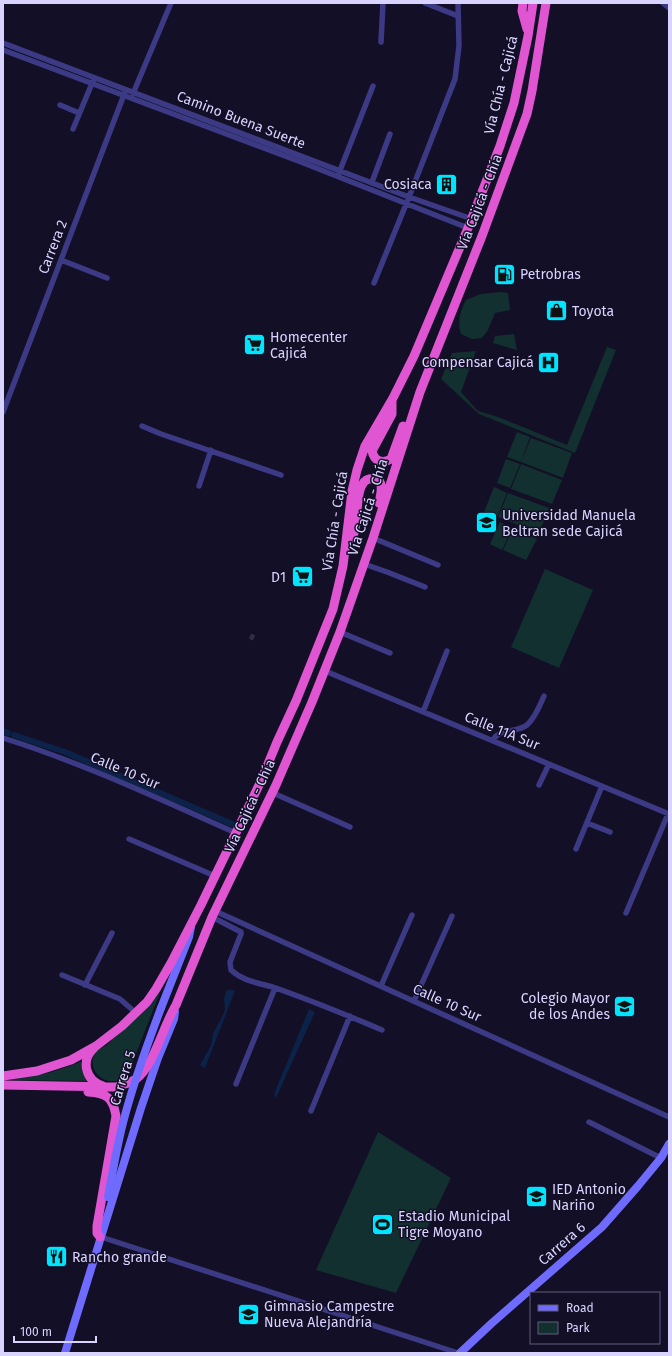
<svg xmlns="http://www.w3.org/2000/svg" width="672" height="1356" font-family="'Fira Sans',sans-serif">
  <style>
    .green { fill: #12302f }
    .water { fill: #0c2248 }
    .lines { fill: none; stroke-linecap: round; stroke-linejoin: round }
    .canal { stroke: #0c2248; stroke-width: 6 }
    .minor-tunnel { stroke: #312d47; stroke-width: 5.5; stroke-dasharray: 5.5 3; stroke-linecap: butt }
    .minor { stroke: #3d3a85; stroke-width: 5.5 }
    .secondary { stroke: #6f6bff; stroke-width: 8 }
    .trunk { stroke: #e055d1; stroke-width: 9 }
    .secondary-bridge { stroke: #6f6bff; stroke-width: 8 }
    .labels { text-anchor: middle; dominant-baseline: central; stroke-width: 3; stroke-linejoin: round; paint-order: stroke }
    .street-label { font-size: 14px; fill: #d9d4ff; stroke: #130f26 }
    .poi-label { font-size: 14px; fill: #d9d4ff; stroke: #130f26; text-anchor: start }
  </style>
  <rect width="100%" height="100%" fill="#130f26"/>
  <path class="green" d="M501,292l7,1 2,17 -15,3 -7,17 -6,8 -10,1 -11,-5c-4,-12 -1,-23 5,-34l15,-6z
    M514,334l3,16 -24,-7 2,-7z
    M607,347l9,3 -41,103 -96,-39 -38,-35 11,-26 24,-2 -15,41 17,19 20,6 69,28z
    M517,432l13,5 -9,25 -14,-5z
    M531,438l41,15 -9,25 -42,-16z
    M506,459l14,5 -10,24 -13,-5z
    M521,464l41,16 -10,24 -41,-15z
    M494,487l13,6 -10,24 -13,-5z
    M508,493l41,15 -10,25 -41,-16z
    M500,522l12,6 -10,22 -12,-6z
    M513,528l24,11 -11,21 -23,-10z
    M545,569l48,21 -34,78 -48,-21z
    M163,985l-37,94c-5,1 -11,3 -16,2 -13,-1 -23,-17 -14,-29 2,-3 7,-5 11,-7z
    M81,1062l2,11 4,8 -80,-1 45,-8z
    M378,1132l73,46 -55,115 -80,-23z"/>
  <path class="water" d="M230,989l5,2 -30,77 -5,-3 11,-20 2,-12 8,-14 4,-9 -1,-11 2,-8z
    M309,1009l6,3 -39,86 -2,-4z"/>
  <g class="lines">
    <path class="canal" d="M3,731l5,2
      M14,735l51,17 167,72"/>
    <path class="minor-tunnel" d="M250,636l4,2"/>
    <path class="minor" d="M425,3l33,13
      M663,3l6,5
      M381,42l2,-39
      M3,43l406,154 63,22
      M3,50l298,112 167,66
      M132,96l39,-93
      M60,105l19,8
      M73,129l20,-48
      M339,173l34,-87
      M372,182l18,-48
      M61,260l46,18
      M374,283l35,-86 46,-118 4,-33 -1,-43
      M3,412l122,-320
      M142,426l19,8 120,41
      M199,486l12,-36
      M373,538l65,27
      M364,564l23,8 38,15
      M340,632l50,21
      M325,671l344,143
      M423,712l24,-61
      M3,738c80,25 156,61 233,95
      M493,740c6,-12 24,-7 34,-15 8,-7 13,-20 17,-29
      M539,785l10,-21
      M273,793l77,34
      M587,823l23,9
      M129,839l86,37
      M576,849l26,-63
      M215,911l454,206
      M626,913l42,-99
      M212,917l29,15v2l-11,28 1,8c13,12 29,13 45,18 36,13 71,27 106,42
      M62,975l58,24 16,14
      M85,985l27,-52
      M381,986l31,-71
      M414,1001l38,-85
      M236,1084l39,-96
      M311,1111l39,-95
      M589,1122l72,36
      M101,1237l357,116"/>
    <path class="secondary" d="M161,1008l28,-71 2,-10
      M65,1353l76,-245 17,-50 16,-39 1,-7
      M460,1353l32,-30 110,-96 36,-41 23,-28 8,-14"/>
    <path class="trunk" d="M523,3l-1,8 5,18
      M392,401v13l-20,37c2,10 10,13 19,8l12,-33
      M347,543c2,-3 5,-7 7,-10 5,-12 0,-51 15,-54 17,-4 12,15 10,24
      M94,1048c-14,13 -8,33 9,38
      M3,1076l34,-5 34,-11 25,-14 26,-20 25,-24 9,-13 15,-26 30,-58 60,-124 16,-39 19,-41 37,-92 10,-43 9,-75 5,-21 8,-24 28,-48 21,-42 54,-128 32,-82 14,-43 14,-67 5,-33
      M3,1085l113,2c7,-2 14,-4 20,-8 18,-13 27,-53 40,-74l36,-88 64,-132 36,-83 28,-70 33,-94 47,-146 62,-156 45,-122 5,-23 14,-88
      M88,1092c19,1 25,6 28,24l-19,110v7l3,4"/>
    <path class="secondary-bridge" d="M108,1197c5,-26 9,-52 16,-78 10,-38 23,-74 37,-111"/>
  </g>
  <defs>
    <symbol id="building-square" viewBox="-11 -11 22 22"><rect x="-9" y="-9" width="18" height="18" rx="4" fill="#00e5ff" stroke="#130f26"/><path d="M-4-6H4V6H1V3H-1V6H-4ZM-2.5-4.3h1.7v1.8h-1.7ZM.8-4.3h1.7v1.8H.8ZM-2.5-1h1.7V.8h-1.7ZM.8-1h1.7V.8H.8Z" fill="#111"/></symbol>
    <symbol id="fuel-square" viewBox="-11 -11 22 22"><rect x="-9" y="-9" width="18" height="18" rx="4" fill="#00e5ff" stroke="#130f26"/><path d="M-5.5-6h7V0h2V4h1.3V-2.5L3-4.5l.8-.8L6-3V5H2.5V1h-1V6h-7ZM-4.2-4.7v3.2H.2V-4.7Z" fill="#111"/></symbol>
    <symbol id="shop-square" viewBox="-11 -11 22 22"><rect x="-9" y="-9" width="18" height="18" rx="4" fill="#00e5ff" stroke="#130f26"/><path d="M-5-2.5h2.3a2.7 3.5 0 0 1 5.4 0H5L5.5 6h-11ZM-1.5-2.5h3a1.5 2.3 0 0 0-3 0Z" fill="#111"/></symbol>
    <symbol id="supermarket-square" viewBox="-11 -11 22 22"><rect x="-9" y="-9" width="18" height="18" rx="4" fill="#00e5ff" stroke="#130f26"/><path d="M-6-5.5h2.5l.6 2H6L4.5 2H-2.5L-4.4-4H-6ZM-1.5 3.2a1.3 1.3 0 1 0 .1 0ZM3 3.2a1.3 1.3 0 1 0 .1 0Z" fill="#111"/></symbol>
    <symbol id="hospital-square" viewBox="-11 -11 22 22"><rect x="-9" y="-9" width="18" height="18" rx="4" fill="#00e5ff" stroke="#130f26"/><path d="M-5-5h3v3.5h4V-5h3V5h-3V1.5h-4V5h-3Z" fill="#111"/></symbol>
    <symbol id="university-square" viewBox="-11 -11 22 22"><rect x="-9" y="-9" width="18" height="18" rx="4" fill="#00e5ff" stroke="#130f26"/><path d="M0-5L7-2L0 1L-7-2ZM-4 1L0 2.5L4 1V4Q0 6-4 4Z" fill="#111"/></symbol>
    <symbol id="school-square" viewBox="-11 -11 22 22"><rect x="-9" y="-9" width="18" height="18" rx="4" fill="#00e5ff" stroke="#130f26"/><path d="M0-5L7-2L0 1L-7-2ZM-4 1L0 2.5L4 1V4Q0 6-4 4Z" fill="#111"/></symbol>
    <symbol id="stadium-square" viewBox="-11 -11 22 22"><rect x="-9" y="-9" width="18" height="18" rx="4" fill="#00e5ff" stroke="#130f26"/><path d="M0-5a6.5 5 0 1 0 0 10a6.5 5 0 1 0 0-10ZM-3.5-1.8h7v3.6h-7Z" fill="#111"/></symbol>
    <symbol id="restaurant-square" viewBox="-11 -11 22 22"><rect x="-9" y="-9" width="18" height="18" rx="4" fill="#00e5ff" stroke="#130f26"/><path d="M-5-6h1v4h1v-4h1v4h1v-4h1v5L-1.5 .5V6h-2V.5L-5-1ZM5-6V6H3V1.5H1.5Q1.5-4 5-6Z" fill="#111"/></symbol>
  </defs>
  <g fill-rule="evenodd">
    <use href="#building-square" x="434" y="172" width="25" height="25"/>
    <use href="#fuel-square" x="492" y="262" width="25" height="25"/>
    <use href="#shop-square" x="544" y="298" width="25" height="25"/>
    <use href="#supermarket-square" x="242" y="332" width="25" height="25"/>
    <use href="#hospital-square" x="536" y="350" width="25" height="25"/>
    <use href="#university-square" x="474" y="510" width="25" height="25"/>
    <use href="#supermarket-square" x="290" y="564" width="25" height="25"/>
    <use href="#school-square" x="612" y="994" width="25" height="25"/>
    <use href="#school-square" x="524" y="1184" width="25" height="25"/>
    <use href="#stadium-square" x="370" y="1212" width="25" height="25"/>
    <use href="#restaurant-square" x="44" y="1244" width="25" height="25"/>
    <use href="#school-square" x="236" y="1302" width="25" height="25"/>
  </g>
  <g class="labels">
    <g class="street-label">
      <text transform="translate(501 85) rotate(-76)">Vía Chía - Cajicá</text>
      <text transform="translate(241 120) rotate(21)">Camino Buena Suerte</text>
      <text transform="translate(480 202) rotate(-69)">Vía Cajicá - Chía</text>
      <text transform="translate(53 247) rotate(-69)">Carrera 2</text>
      <text transform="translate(368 507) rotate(-72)">Vía Cajicá - Chía</text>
      <text transform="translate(335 521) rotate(-81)">Vía Chía - Cajicá</text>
      <text transform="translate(502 731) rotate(22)">Calle 11A Sur</text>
      <text transform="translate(125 771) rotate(23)">Calle 10 Sur</text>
      <text transform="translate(250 806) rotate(-65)">Vía Cajicá - Chía</text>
      <text transform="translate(447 1003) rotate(24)">Calle 10 Sur</text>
      <text transform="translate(123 1078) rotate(-73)">Carrera 5</text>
      <text transform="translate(562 1244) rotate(-41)">Carrera 6</text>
    </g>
    <g class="poi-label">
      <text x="432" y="184" text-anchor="end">Cosiaca</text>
      <text x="520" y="274">Petrobras</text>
      <text x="572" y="311">Toyota</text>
      <text x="270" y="337">Homecenter<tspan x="270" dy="16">Cajicá</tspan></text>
      <text x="534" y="362" text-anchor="end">Compensar Cajicá</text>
      <text x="502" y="515">Universidad Manuela<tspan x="502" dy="16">Beltran sede Cajicá</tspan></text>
      <text x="286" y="577" text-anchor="end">D1</text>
      <text x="610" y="998" text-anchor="end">Colegio Mayor<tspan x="610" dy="16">de los Andes</tspan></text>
      <text x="552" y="1189">IED Antonio<tspan x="552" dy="16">Nariño</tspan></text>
      <text x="398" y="1216">Estadio Municipal<tspan x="398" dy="16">Tigre Moyano</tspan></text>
      <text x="72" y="1257">Rancho grande</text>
      <text x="264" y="1306">Gimnasio Campestre<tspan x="264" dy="16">Nueva Alejandría</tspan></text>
    </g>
  </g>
  <rect width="672" height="1356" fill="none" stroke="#d9d4ff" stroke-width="8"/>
  <rect x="530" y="1292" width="130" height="52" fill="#130f26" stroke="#625e7d"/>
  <rect x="538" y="1305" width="20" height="6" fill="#6f6bff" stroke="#625e7d"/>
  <text x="566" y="1312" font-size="12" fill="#d9d4ff">Road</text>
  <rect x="538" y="1322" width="20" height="12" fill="#12302f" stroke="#625e7d"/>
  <text x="566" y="1332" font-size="12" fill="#d9d4ff">Park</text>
  <path d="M14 1336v6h82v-6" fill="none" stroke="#d9d4ff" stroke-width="2"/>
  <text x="20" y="1336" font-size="12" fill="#d9d4ff" stroke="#130f26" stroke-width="3" paint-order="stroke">100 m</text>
</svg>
